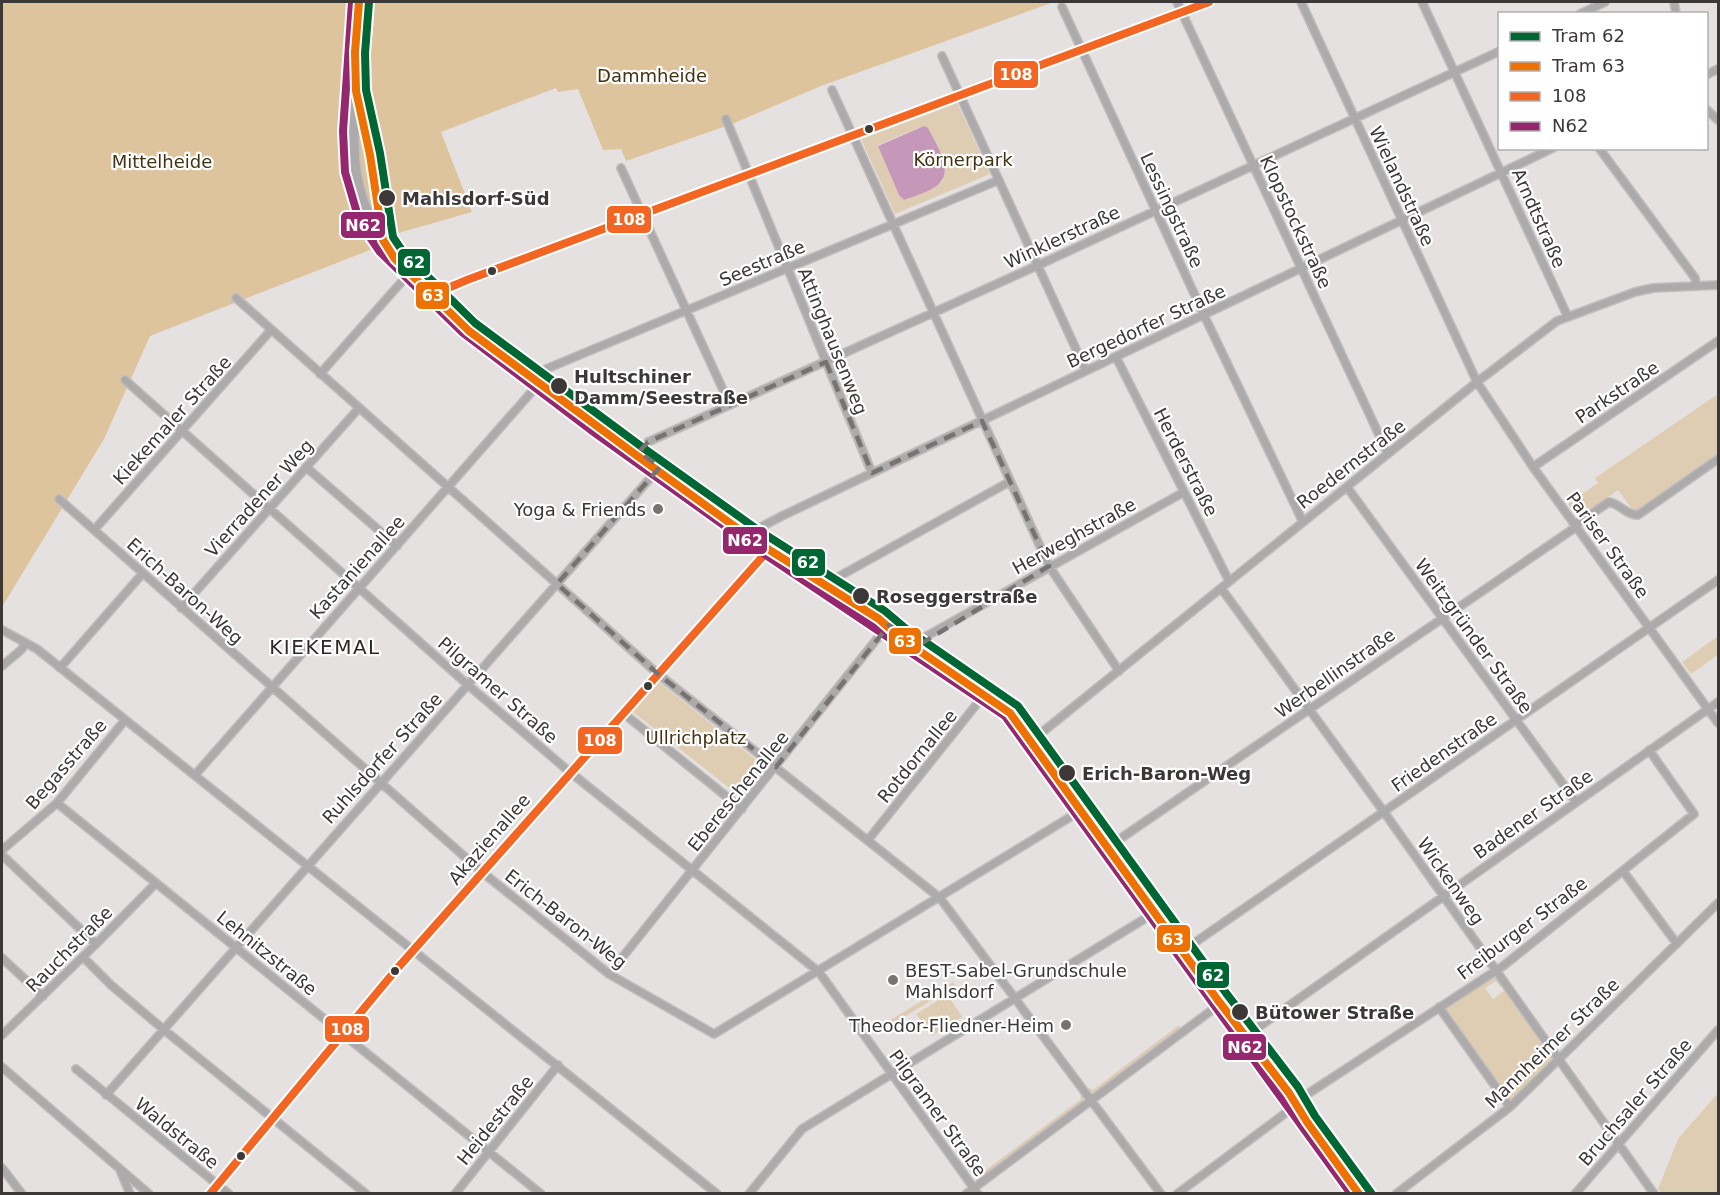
<svg xmlns="http://www.w3.org/2000/svg" width="1720" height="1195" font-family="'DejaVu Sans',sans-serif">
  <style>
    .green { fill: #dfcdb3; fill-rule: evenodd }
    .forest { fill: #dec49d }
    .water { fill: #c597b8 }
    .lines { fill: none; stroke-linecap: round; stroke-linejoin: round }
    .minor-casing { stroke: #c0bdbc; stroke-width: 10 }
    .tertiary-casing { stroke: #c0bdbc; stroke-width: 11 }
    .secondary-casing { stroke: #c0bdbc; stroke-width: 12 }
    .minor { stroke: #acaaaa; stroke-width: 7 }
    .tertiary { stroke: #acaaaa; stroke-width: 8 }
    .secondary { stroke: #acaaaa; stroke-width: 9 }
    .bus-1-casing { stroke: #fff; stroke-width: 12 }
    .bus-2-casing { stroke: #fff; stroke-width: 12 }
    .bus-1 { stroke: #f26522; stroke-width: 8 }
    .bus-2 { stroke: #95276e; stroke-width: 8 }
    .tram-1-casing { stroke: #fff; stroke-width: 12 }
    .tram-2-casing { stroke: #fff; stroke-width: 12 }
    .tram-1 { stroke: #063; stroke-width: 8 }
    .tram-2 { stroke: #ee7203; stroke-width: 8 }
    .marked { fill: none; stroke: #777372; stroke-width: 4.5; stroke-dasharray: 12 8; stroke-linejoin: round }
    .bus-dot { fill: #3b3837; stroke: #fff; stroke-width: 2 }
    .poi-dot { fill: #777372; stroke: #fff; stroke-width: 2 }
    .labels { text-anchor: middle; dominant-baseline: central; stroke-width: 4.5; stroke-linejoin: round; paint-order: stroke }
    .park-label { font-size: 18px; fill: #433112; stroke: #fff }
    .street-label { font-size: 18px; fill: #3b3837; stroke: #fff }
    .stop-label { font-size: 18px; font-weight: bold; fill: #3b3837; stroke: #fff; text-anchor: start }
    .poi-label { font-size: 18px; fill: #3b3837; stroke: #fff; text-anchor: end }
    .neighbourhood-label { font-size: 20px; letter-spacing: 1.5px; fill: #302928; stroke: #fff }
    .line-badge { stroke: #fff; stroke-width: 2 }
    .badge-label { font-size: 16px; text-anchor: middle; font-weight: bold; fill: #fff }
  </style>
  <rect width="100%" height="100%" fill="#e6e1e1"/>
  <path class="green" d="M957,103l33,71 -95,40 -34,-75zM923,126l20,55 -8,6 -31,13 -5,-5 -21,-50z
    M1718,394v61l-80,56 -6,-2 -14,-19 -36,26 -6,-1 -8,-11 30,-21 -3,-5z
    M1718,636v19l-27,19 -9,-12z
    M659,682l107,86 -24,30 -109,-86z
    M1493,975h4l7,9 -4,3 -4,-6 -11,7 8,11 12,-9 4,7 3,-2 43,63 -1,3 -43,41 -67,-90 2,-6z
    M953,982l7,11 -10,5 12,19 -30,19 -16,-22 32,-20 -1,-3 -63,38 -2,-4z
    M1179,1025l2,4 -84,63 -6,1 -4,-3 3,-2 3,2z
    M1718,1093v100h-57l-3,-4 20,-50z
    M1084,1094l1,5 -2,4 -106,78 -2,-3 106,-79 -1,-2z"/>
  <path class="forest" d="M2,2h352c-5,81 -24,172 21,246l-225,88 -46,103 -102,168z
    M375,2h679l-233,84 -89,38 -106,37 -5,-12 -18,1 -25,-61 -20,3 -2,-4 -115,44 31,80 -84,24c-43,-47 -31,-114 -26,-172h8z"/>
  <path class="water" d="M924,126l4,2c8,17 29,45 7,59 -9,6 -21,9 -31,13l-5,-5 -21,-49z"/>
  <g class="lines">
    <defs>
      <path id="minor" d="M1177,2l211,452
        M1301,2l176,380 56,85 185,256
        M1422,2l145,313
        M1674,2l2,12
        M1062,7l142,308 99,207
        M1580,14l25,-12
        M942,56l144,315
        M1706,75l12,-6
        M832,90l217,476 70,105
        M1706,109l12,11
        M726,119l146,354
        M1599,148l96,130 1,7
        M621,168l109,237
        M236,298l422,376 282,224 221,296
        M1116,357l113,224
        M320,374l92,-104
        M539,377l7,-8 453,-189
        M125,380l343,305 97,83 254,204 159,222
        M639,452l9,-10 395,-179 457,-212
        M306,467l91,79
        M1533,467l185,-126
        M1347,487l229,315
        M59,499l423,373 127,102 105,60 371,-226
        M1575,525l34,-23c11,2 17,13 29,13l80,-56
        M95,529l176,-199
        M755,535l6,-8 21,-11 771,-368
        M830,585l8,-8 171,-95
        M1221,588l163,224 270,382
        M181,608l178,-200
        M2,630l35,19 680,545
        M919,645l6,-8 259,-145
        M2,666l19,-16 4,-6
        M60,668l83,-95
        M623,713l119,96
        M1035,738l442,-356 80,-61 78,-29 18,-4 65,-3
        M195,775l347,-395
        M57,803l484,391
        M868,840l120,-150
        M1111,845l465,-318
        M2,850l55,-47 68,-83
        M2,855l94,89
        M1623,871l54,73
        M1187,948l531,-368
        M83,957l28,28 52,44 203,165
        M2,958l41,38
        M609,974l279,-349
        M1439,1007l71,100
        M1249,1034l469,-332
        M2,1035l94,-91 60,-61
        M2,1067l147,127
        M76,1069l153,125
        M106,1095l554,-628
        M2,1168l20,26
        M121,1172l9,22
        M455,1194l103,-129
        M749,1194l53,-65 357,-219
        M966,1194l258,-193
        M1177,1194l118,-88 11,-11 197,-129 191,-152 -45,-64
        M1396,1194l114,-87 208,-204
        M1575,1194l143,-164"/>
      <path id="tertiary" d="M438,296l10,-8 19,-8 742,-278
        M210,1194l185,-223 377,-425"/>
      <path id="secondary" d="M362,2c-2,29 -4,58 -6,87 -4,58 -7,108 32,156l80,79 133,101 162,115 249,168 352,486"/>
    </defs>
    <use href="#minor" class="minor-casing"/>
    <use href="#tertiary" class="tertiary-casing"/>
    <use href="#secondary" class="secondary-casing"/>
    <use href="#minor" class="minor"/>
    <use href="#tertiary" class="tertiary"/>
    <use href="#secondary" class="secondary"/>
    <defs>
      <path id="bus-1" d="M438,296l10,-8 19,-8 742,-278
        M438,296l30,28 122,93 182,129
        M210,1194l185,-223 377,-425"/>
      <path id="bus-2" d="M352,2l-9,129 2,41 12,41 10,20 13,19 82,80 133,101 162,116 248,167 346,478"/>
    </defs>
    <use href="#bus-1" class="bus-1-casing"/>
    <use href="#bus-2" class="bus-2-casing"/>
    <use href="#bus-1" class="bus-1"/>
    <use href="#bus-2" class="bus-2"/>
    <defs>
      <path id="tram-1" d="M369,2l-4,51 1,37 14,63 13,84 10,15 72,71 167,124 116,83 127,81 20,17 113,78 208,287 72,94 17,29 57,78"/>
      <path id="tram-2" d="M359,2l-4,50 1,39 14,64 13,85 12,19 74,72 167,124 116,84 127,80 20,18 111,76 207,286 72,94 18,29 52,72"/>
    </defs>
    <use href="#tram-1" class="tram-1-casing"/>
    <use href="#tram-2" class="tram-2-casing"/>
    <use href="#tram-1" class="tram-1"/>
    <use href="#tram-2" class="tram-2"/>
  </g>
  <path class="marked" d="M826,362l46,111 110,-52 67,145 -130,79 -30,-20 -113,142 -118,-93 -101,-90 103,-117 -21,-15 9,-10z"/>
  <g class="bus-dot">
    <circle cx="869" cy="129" r="5"/>
    <circle cx="387" cy="198" r="9"/>
    <circle cx="492" cy="271" r="5"/>
    <circle cx="559" cy="386" r="9"/>
    <circle cx="861" cy="596" r="9"/>
    <circle cx="648" cy="686" r="5"/>
    <circle cx="1067" cy="773" r="9"/>
    <circle cx="395" cy="971" r="5"/>
    <circle cx="1240" cy="1012" r="9"/>
    <circle cx="241" cy="1156" r="5"/>
  </g>
  <g class="poi-dot">
    <circle cx="658" cy="509" r="6"/>
    <circle cx="893" cy="980" r="6"/>
    <circle cx="1066" cy="1025" r="6"/>
  </g>
  <g class="labels">
    <g class="park-label">
      <text x="652" y="75">Dammheide</text>
      <text x="963" y="159">Körnerpark</text>
      <text x="162" y="161">Mittelheide</text>
      <text x="696" y="737">Ullrichplatz</text>
    </g>
    <g class="street-label">
      <text transform="translate(1402 186) rotate(65)">Wielandstraße</text>
      <text transform="translate(1172 210) rotate(65)">Lessingstraße</text>
      <text transform="translate(1539 218) rotate(66)">Arndtstraße</text>
      <text transform="translate(1296 222) rotate(65)">Klopstockstraße</text>
      <text transform="translate(1062 237) rotate(-25)">Winklerstraße</text>
      <text transform="translate(762 263) rotate(-23)">Seestraße</text>
      <text transform="translate(1146 326) rotate(-25)">Bergedorfer Straße</text>
      <text transform="translate(833 341) rotate(68)">Attinghausenweg</text>
      <text transform="translate(1617 392) rotate(-34)">Parkstraße</text>
      <text transform="translate(172 420) rotate(-48)">Kiekemaler Straße</text>
      <text transform="translate(1186 462) rotate(63)">Herderstraße</text>
      <text transform="translate(1351 464) rotate(-38)">Roedernstraße</text>
      <text transform="translate(259 498) rotate(-48)">Vierradener Weg</text>
      <text transform="translate(1074 536) rotate(-29)">Herweghstraße</text>
      <text transform="translate(1608 545) rotate(54)">Pariser Straße</text>
      <text transform="translate(357 567) rotate(-48)">Kastanienallee</text>
      <text transform="translate(185 591) rotate(42)">Erich-Baron-Weg</text>
      <text transform="translate(1474 636) rotate(54)">Weitzgründer Straße</text>
      <text transform="translate(1335 673) rotate(-35)">Werbellinstraße</text>
      <text transform="translate(498 690) rotate(41)">Pilgramer Straße</text>
      <text transform="translate(1444 752) rotate(-35)">Friedenstraße</text>
      <text transform="translate(917 756) rotate(-51)">Rotdornallee</text>
      <text transform="translate(382 758) rotate(-48)">Ruhlsdorfer Straße</text>
      <text transform="translate(66 764) rotate(-49)">Begasstraße</text>
      <text transform="translate(738 791) rotate(-51)">Ebereschenallee</text>
      <text transform="translate(1533 814) rotate(-35)">Badener Straße</text>
      <text transform="translate(489 839) rotate(-49)">Akazienallee</text>
      <text transform="translate(1451 881) rotate(55)">Wickenweg</text>
      <text transform="translate(566 919) rotate(38)">Erich-Baron-Weg</text>
      <text transform="translate(1522 928) rotate(-37)">Freiburger Straße</text>
      <text transform="translate(69 949) rotate(-45)">Rauchstraße</text>
      <text transform="translate(267 953) rotate(39)">Lehnitzstraße</text>
      <text transform="translate(1552 1043) rotate(-44)">Mannheimer Straße</text>
      <text transform="translate(1635 1102) rotate(-49)">Bruchsaler Straße</text>
      <text transform="translate(938 1113) rotate(54)">Pilgramer Straße</text>
      <text transform="translate(495 1120) rotate(-51)">Heidestraße</text>
      <text transform="translate(177 1133) rotate(39)">Waldstraße</text>
    </g>
    <g class="stop-label">
      <text x="402" y="198">Mahlsdorf-Süd</text>
      <text x="574" y="376">Hultschiner<tspan x="574" dy="21">Damm/Seestraße</tspan></text>
      <text x="876" y="596">Roseggerstraße</text>
      <text x="1082" y="773">Erich-Baron-Weg</text>
      <text x="1255" y="1012">Bütower Straße</text>
    </g>
    <g class="poi-label">
      <text x="646" y="509">Yoga &amp; Friends</text>
      <text x="905" y="970" text-anchor="start">BEST-Sabel-Grundschule<tspan x="905" dy="21">Mahlsdorf</tspan></text>
      <text x="1054" y="1025">Theodor-Fliedner-Heim</text>
    </g>
    <g class="neighbourhood-label">
      <text x="325" y="647">KIEKEMAL</text>
    </g>
  </g>
  <g class="line-badge">
    <rect x="993" y="60" width="46" height="29" rx="6" fill="#f26522"/>
    <rect x="606" y="205" width="46" height="29" rx="6" fill="#f26522"/>
    <rect x="340" y="211" width="46" height="28" rx="6" fill="#95276e"/>
    <rect x="397" y="248" width="34" height="29" rx="6" fill="#063"/>
    <rect x="415" y="281" width="35" height="29" rx="6" fill="#ee7203"/>
    <rect x="722" y="526" width="46" height="29" rx="6" fill="#95276e"/>
    <rect x="791" y="548" width="35" height="29" rx="6" fill="#063"/>
    <rect x="888" y="627" width="34" height="28" rx="6" fill="#ee7203"/>
    <rect x="577" y="726" width="46" height="29" rx="6" fill="#f26522"/>
    <rect x="1156" y="924" width="35" height="29" rx="6" fill="#ee7203"/>
    <rect x="1196" y="961" width="34" height="28" rx="6" fill="#063"/>
    <rect x="324" y="1015" width="46" height="28" rx="6" fill="#f26522"/>
    <rect x="1222" y="1033" width="45" height="28" rx="6" fill="#95276e"/>
  </g>
  <g class="badge-label">
    <text x="1016" y="80">108</text>
    <text x="629" y="225">108</text>
    <text x="363" y="231">N62</text>
    <text x="414" y="268">62</text>
    <text x="433" y="301">63</text>
    <text x="745" y="546">N62</text>
    <text x="808" y="568">62</text>
    <text x="905" y="647">63</text>
    <text x="600" y="746">108</text>
    <text x="1173" y="945">63</text>
    <text x="1213" y="981">62</text>
    <text x="347" y="1035">108</text>
    <text x="1245" y="1053">N62</text>
  </g>
  <rect width="1720" height="1195" fill="none" stroke="#3b3837" stroke-width="6"/>
  <rect x="1498" y="12" width="210" height="138" fill="#ffffff" stroke="#b1afaf" stroke-width="1.5"/>
  <rect x="1510" y="32" width="30" height="9" fill="#006633" stroke="#b1afaf" stroke-width="1.5"/>
  <text x="1552" y="42" font-size="18" fill="#3b3837">Tram 62</text>
  <rect x="1510" y="62" width="30" height="9" fill="#ee7203" stroke="#b1afaf" stroke-width="1.5"/>
  <text x="1552" y="72" font-size="18" fill="#3b3837">Tram 63</text>
  <rect x="1510" y="92" width="30" height="9" fill="#f26522" stroke="#b1afaf" stroke-width="1.5"/>
  <text x="1552" y="102" font-size="18" fill="#3b3837">108</text>
  <rect x="1510" y="122" width="30" height="9" fill="#95276e" stroke="#b1afaf" stroke-width="1.5"/>
  <text x="1552" y="132" font-size="18" fill="#3b3837">N62</text>
</svg>
